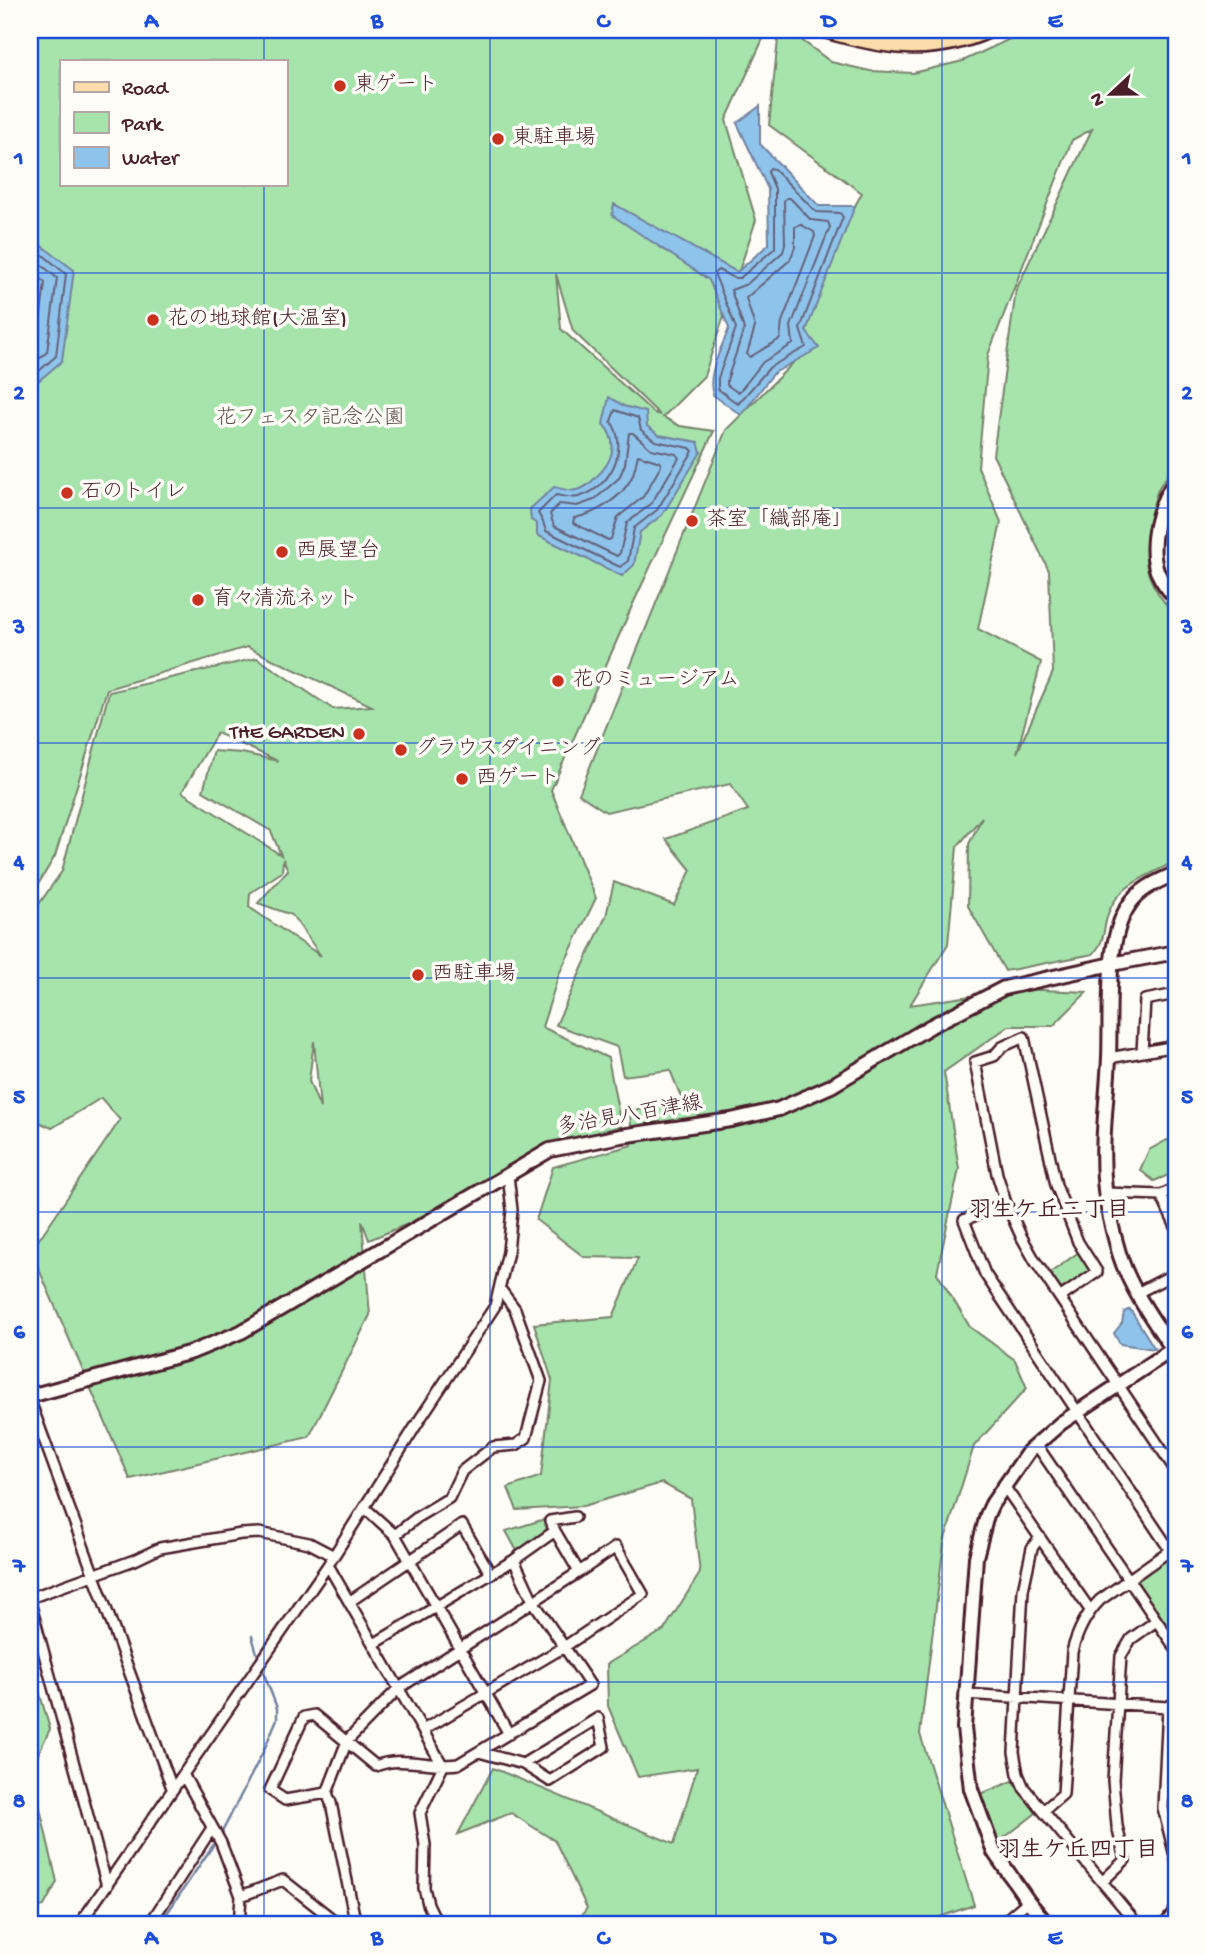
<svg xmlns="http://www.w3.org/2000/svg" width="1206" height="1955" font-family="'Gochi Hand','Klee One',sans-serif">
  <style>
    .green { fill: #a6e4ac; stroke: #78826c; stroke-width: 2; fill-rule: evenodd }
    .water { fill: #8ec4ec; stroke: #73829f; stroke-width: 2 }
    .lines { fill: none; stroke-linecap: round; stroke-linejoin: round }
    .shore { stroke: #656178; stroke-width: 2 }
    .stream { stroke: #73829f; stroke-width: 2.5 }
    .street-casing { stroke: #4a1f2b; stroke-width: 14 }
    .secondary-casing { stroke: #4a1f2b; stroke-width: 18 }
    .primary-casing { stroke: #4a1f2b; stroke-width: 19 }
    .street { stroke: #fdfcf7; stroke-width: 9 }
    .secondary { stroke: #fdfcf7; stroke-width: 12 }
    .primary { stroke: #faddab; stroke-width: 14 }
    .grid { fill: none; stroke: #1d4ed8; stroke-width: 2; stroke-opacity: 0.55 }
    .poi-dot { fill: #c8321e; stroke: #fdfcf7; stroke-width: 2.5 }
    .labels { text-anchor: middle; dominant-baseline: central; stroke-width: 7; stroke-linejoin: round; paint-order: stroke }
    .poi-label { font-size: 21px; fill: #4a1f2b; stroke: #fdfcf7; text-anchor: start }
    .park-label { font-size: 21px; fill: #61504b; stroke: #fdfcf7 }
    .street-label { font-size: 21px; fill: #4a1f2b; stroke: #fdfcf7 }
    .neighbourhood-label { font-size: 23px; font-weight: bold; fill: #4a1f2b; stroke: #fdfcf7 }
    .neatline { fill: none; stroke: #1d4ed8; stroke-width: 2.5 }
    .grid-label { font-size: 23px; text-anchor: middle; font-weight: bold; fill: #1d4ed8 }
  </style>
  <rect width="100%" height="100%" fill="#fdfcf7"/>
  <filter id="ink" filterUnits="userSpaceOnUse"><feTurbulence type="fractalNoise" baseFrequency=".0143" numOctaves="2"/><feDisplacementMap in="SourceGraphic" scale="14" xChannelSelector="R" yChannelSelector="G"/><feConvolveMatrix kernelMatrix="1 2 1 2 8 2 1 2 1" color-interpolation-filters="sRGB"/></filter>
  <g filter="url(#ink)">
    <path class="green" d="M30,30h737l-41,90 30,100 -52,156 -41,41 17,9 34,5 -82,175 -81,184 45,108 -37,76 -17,53 66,31 13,68 -86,24 -125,73 -41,17 -7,-19 8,94 -61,122 -179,42 -99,-228 89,-131 -19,-22 -49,30 -22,-10v-201l32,-46 47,-179 148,-34 76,51 39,-3 -125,-59 -140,42 -52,167 -25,42zM61,61h224v123h-224zM556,274l17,57 87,84 -6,-2 -93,-84zM217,733l61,28 -36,-8 -28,-2 -11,40 68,40 10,24 -99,-63zM283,859l5,11 -30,33 34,12 29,41 -72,-49 1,-14 32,-21zM314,1041l6,67 -11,-27z
      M779,30h9l43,32 39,9 43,2 50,-12 66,-31h147v437c-19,19 -19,22 -25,48 -11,45 -7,66 25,101v244c-23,15 -54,22 -66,49 -8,17 -3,31 -17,45l-88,17 -37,-65 1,-62 13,-27 -25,30 -9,97 -38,61 107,-16 70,3 -34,34h-44l-65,46 15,97 -22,104 33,54 45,33 12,28 -53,58 -30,96 -24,192 54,171 -58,20h-341l12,-17 -32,-67 -44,-28 -53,21 35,-66 181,76 23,-76 -59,9 -30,-71 -1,-42 57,-34 36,-57 -9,-74 -29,-16 -79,23 -66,4 -9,-22 33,-12 11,-96 -18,-56 79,-7 25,-59 -54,-1 -48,-37 17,-53 79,-22 -2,-34 54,-7 -14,-34 -47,6 -6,-29 -61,-22 50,-109 8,-34 60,23 17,-35 -25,-31 82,-29 -18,-26 -124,28 -27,-18 147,-364 73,-73 30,-104 33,-60 -93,-68zM1092,129l-76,161 -23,165 56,116 4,101 -36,81 24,-91 -63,-33 23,-107 -23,-55 10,-112 84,-215z
      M1167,1140l9,4v28l-22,9 -14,-11 9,-20z
      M1079,1252l10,15 -1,8 -23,15 -5,-2 -10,-15z
      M545,1519l6,10 -34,22 -11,-20z
      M1176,1554v86l-38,-56 1,-6z
      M30,1660l20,69 -19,40 26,113 -13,24 -14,4z
      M1013,1781l23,32 -37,29 -19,-48z"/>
    <path class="water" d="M760,106v38l59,62h36l-49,125 13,17 -45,25 -33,42 -28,-20c-7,-21 9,-47 16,-67l-20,-48 -97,-65 2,-11 123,68 32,-28 -1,-55 -31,-66z
      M30,237l44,33 -12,91 -32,27z
      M609,397l15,9 22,6 1,14 12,9 39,7 3,10 -39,63 -22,17 -6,33 -12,11 -85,-41v-11l-6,-4 -1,-11 24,-22c6,1 16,5 22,3 8,-1 14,-6 19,-12 17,-15 25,-35 8,-54z
      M1130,1309l25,40 -35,-5 -6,-11 8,-10 2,-11z"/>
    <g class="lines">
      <path class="shore" d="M770,168l4,1 42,43 24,1 3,4 -43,112 6,18 -36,20 -32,37 -20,-15v-11l18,-50 -22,-55 4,-3 16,8h6l35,-30v-59l-7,-17z
        M786,198h4l21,22 17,2 2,5 -39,99 2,18 -30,18 -23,29 -3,1 -10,-7v-5l17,-51 -13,-39 16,-6 36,-32 2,-8 -1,-43z
        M800,224l14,8 1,4 -33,86 -2,17 -30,18 -3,-3 8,-27 -9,-29 44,-38 5,-13v-20z
        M30,244l36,30 -10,82 -26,23
        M30,255l27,23 -10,74 -17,15
        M30,269l15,14 -8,63 -7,8
        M615,410l23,8 3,12 14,11 35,7 3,3 -36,59 -23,18 -6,33 -8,6 -74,-36 -3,-9 -5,-9 18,-18c7,1 15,4 22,2 32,-8 52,-48 33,-76z
        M629,433h4l18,16 25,5 3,4 -28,46 -24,19 -7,30 -3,3 -63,-30 -4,-12 9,-10 18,2 17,-6 25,-22 6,-14z
        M638,455l22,7 1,4 -18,31 -25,20 -7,22 -3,1 -35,-17 1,-5c22,-4 48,-20 58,-41 3,-7 4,-15 6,-22z"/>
      <path class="stream" d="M252,1636l7,24
        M220,1836l43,-84 14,-33v-11l-16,-42
        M159,1925l57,-84"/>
      <defs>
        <path id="street" d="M1142,1052l3,-52 31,-6
          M1109,1058l67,-12
          M1105,1193l56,2 15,-7
          M1161,1195l15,32
          M1006,1203l-42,17 21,54 185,276
          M1137,1293l39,-20
          M1061,1297l36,-25 -19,-30 -22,-57 -32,-148 -22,10 -8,9 -19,6 22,112 9,29 15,33 14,25 141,210
          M30,1401l142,387
          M1036,1444l140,205
          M1004,1486l86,124
          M365,1508l30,27 114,199
          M555,1531l-5,-10 25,-4
          M395,1535l24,-19 30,-18 13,-27 31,-24 23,-2 10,-7 15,-57 -26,-72 -15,-20
          M1040,1537l-8,11 -9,42 -9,162 4,22 6,14 114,137
          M328,1565l115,201
          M30,1598l107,-39 23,-11 81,-14 18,-1 50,10 25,13
          M30,1602l77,284
          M349,1602l113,-77 28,48
          M374,1644l140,-84 41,-29 24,41 37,-25 27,47 -79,53 -141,83
          M965,1694l203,13 8,-6
          M1168,1707l-5,101 13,52
          M479,1752l44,12 27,17 54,-34 -6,-29 -75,46
          M184,1776l37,67 20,53 -2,29
          M327,1793l-42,7 -15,-10 34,-73 10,-2 62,51c24,-11 56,2 82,-2l132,-79 -57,-84 -19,-41
          M1043,1811l20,-17 9,-142c5,-19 14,-38 28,-52l76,-54
          M1102,1882l23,-22 -8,-34 -4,-46 8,-124 10,-17 25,-18
          M241,1896l42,-16 57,45
          M79,1925l249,-360 94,-149 73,-110 13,-54 4,-42 -4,-35
          M149,1925l63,-97
          M356,1925l-25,-122 -4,-10 20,-52 52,-53 180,-116
          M438,1925l-10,-21 -4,-16 1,-43 -5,-32 23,-47
          M1000,1925l28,-24
          M1164,1925l12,-16"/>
        <path id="secondary" d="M1176,481c-18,21 -28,64 -19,90 4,9 12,20 19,27
          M1176,1354c-21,-31 -46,-65 -57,-101 -6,-21 -12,-42 -14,-63 -5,-44 2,-88 4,-133 2,-43 -5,-116 20,-152 11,-17 30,-24 47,-32
          M30,1396l162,-44 49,-20 309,-182 71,-14 110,-16 48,-11 52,-23 100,-60 73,-38 108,-24 64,-12
          M1048,1925l-20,-24 -34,-49 -23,-63 -7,-61 12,-171 11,-42 5,-11 37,-53 32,-28 112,-74"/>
        <path id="primary" d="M824,30c58,17 108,26 165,0"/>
      </defs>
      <use href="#street" class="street-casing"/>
      <use href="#secondary" class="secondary-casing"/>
      <use href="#primary" class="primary-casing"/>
      <use href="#street" class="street"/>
      <use href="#secondary" class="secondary"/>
      <use href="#primary" class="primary"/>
    </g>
  </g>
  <path class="grid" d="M264,30v31M490,30v1895M716,30v1895M942,30v1895M264,184v1741M30,273h1146M30,508h1146M30,743h1146M30,978h1146M30,1212h1146M30,1447h1146M30,1682h1146"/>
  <g class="poi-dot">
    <circle cx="340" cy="86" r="7"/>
    <circle cx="498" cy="139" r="7"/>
    <circle cx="153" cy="320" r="7"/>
    <circle cx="67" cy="493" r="7"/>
    <circle cx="692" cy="521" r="7"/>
    <circle cx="282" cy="552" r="7"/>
    <circle cx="198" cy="600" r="7"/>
    <circle cx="558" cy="681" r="7"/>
    <circle cx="359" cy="734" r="7"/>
    <circle cx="401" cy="750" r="7"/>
    <circle cx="462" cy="779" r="7"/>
    <circle cx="418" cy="975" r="7"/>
  </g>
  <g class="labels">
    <g class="poi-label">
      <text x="354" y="86">東ゲート</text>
      <text x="512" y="139">東駐車場</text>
      <text x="167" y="320">花の地球館(大温室)</text>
      <text x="81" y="493">石のトイレ</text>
      <text x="706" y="521">茶室「織部庵」</text>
      <text x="296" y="552">西展望台</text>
      <text x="212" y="600">育々清流ネット</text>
      <text x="572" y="681">花のミュージアム</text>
      <text x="345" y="734" text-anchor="end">THE GARDEN</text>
      <text x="415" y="750">グラウスダイニング</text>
      <text x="476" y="779">西ゲート</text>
      <text x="432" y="975">西駐車場</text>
    </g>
    <g class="park-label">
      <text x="310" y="419">花フェスタ記念公園</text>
    </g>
    <g class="street-label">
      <text transform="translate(630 1117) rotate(-10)">多治見八百津線</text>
    </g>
    <g class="neighbourhood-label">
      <text x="1049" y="1211">羽生ケ丘二丁目</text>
      <text x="1078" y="1851">羽生ケ丘四丁目</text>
    </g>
  </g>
  <rect width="1206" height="1955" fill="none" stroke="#fdfcf7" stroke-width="77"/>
  <rect x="60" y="60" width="228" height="126" fill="#fdfcf7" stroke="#b5a4a5" stroke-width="2"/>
  <rect x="74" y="82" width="35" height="10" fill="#faddab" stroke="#b5a4a5" stroke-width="2"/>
  <text x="122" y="94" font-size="21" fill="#4a1f2b">Road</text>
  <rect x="74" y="112" width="35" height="21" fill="#a6e4ac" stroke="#b5a4a5" stroke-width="2"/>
  <text x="122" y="130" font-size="21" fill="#4a1f2b">Park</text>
  <rect x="74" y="147" width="35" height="21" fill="#8ec4ec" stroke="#b5a4a5" stroke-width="2"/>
  <text x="122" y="164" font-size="21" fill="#4a1f2b">Water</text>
  <g transform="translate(1111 94) rotate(248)" stroke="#fdfcf7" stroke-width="5" paint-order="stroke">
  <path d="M0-5L12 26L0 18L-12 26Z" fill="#4a1f2b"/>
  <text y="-10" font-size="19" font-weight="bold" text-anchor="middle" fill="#4a1f2b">N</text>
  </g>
  <rect x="38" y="38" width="1130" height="1878" class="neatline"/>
  <g class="grid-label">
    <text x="151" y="27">A</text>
    <text x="377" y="27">B</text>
    <text x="603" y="27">C</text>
    <text x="829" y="27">D</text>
    <text x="1055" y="27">E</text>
    <text x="19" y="164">1</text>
    <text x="1187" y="164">1</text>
    <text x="19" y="399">2</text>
    <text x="1187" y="399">2</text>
    <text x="19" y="633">3</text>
    <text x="1187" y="633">3</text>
    <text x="19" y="868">4</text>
    <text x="1187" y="868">4</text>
    <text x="19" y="1103">5</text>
    <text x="1187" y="1103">5</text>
    <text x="19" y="1338">6</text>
    <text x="1187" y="1338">6</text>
    <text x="19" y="1572">7</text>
    <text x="1187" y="1572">7</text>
    <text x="19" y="1807">8</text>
    <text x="1187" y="1807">8</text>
    <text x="151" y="1944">A</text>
    <text x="377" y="1944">B</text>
    <text x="603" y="1944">C</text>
    <text x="829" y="1944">D</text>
    <text x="1055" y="1944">E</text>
  </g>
</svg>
